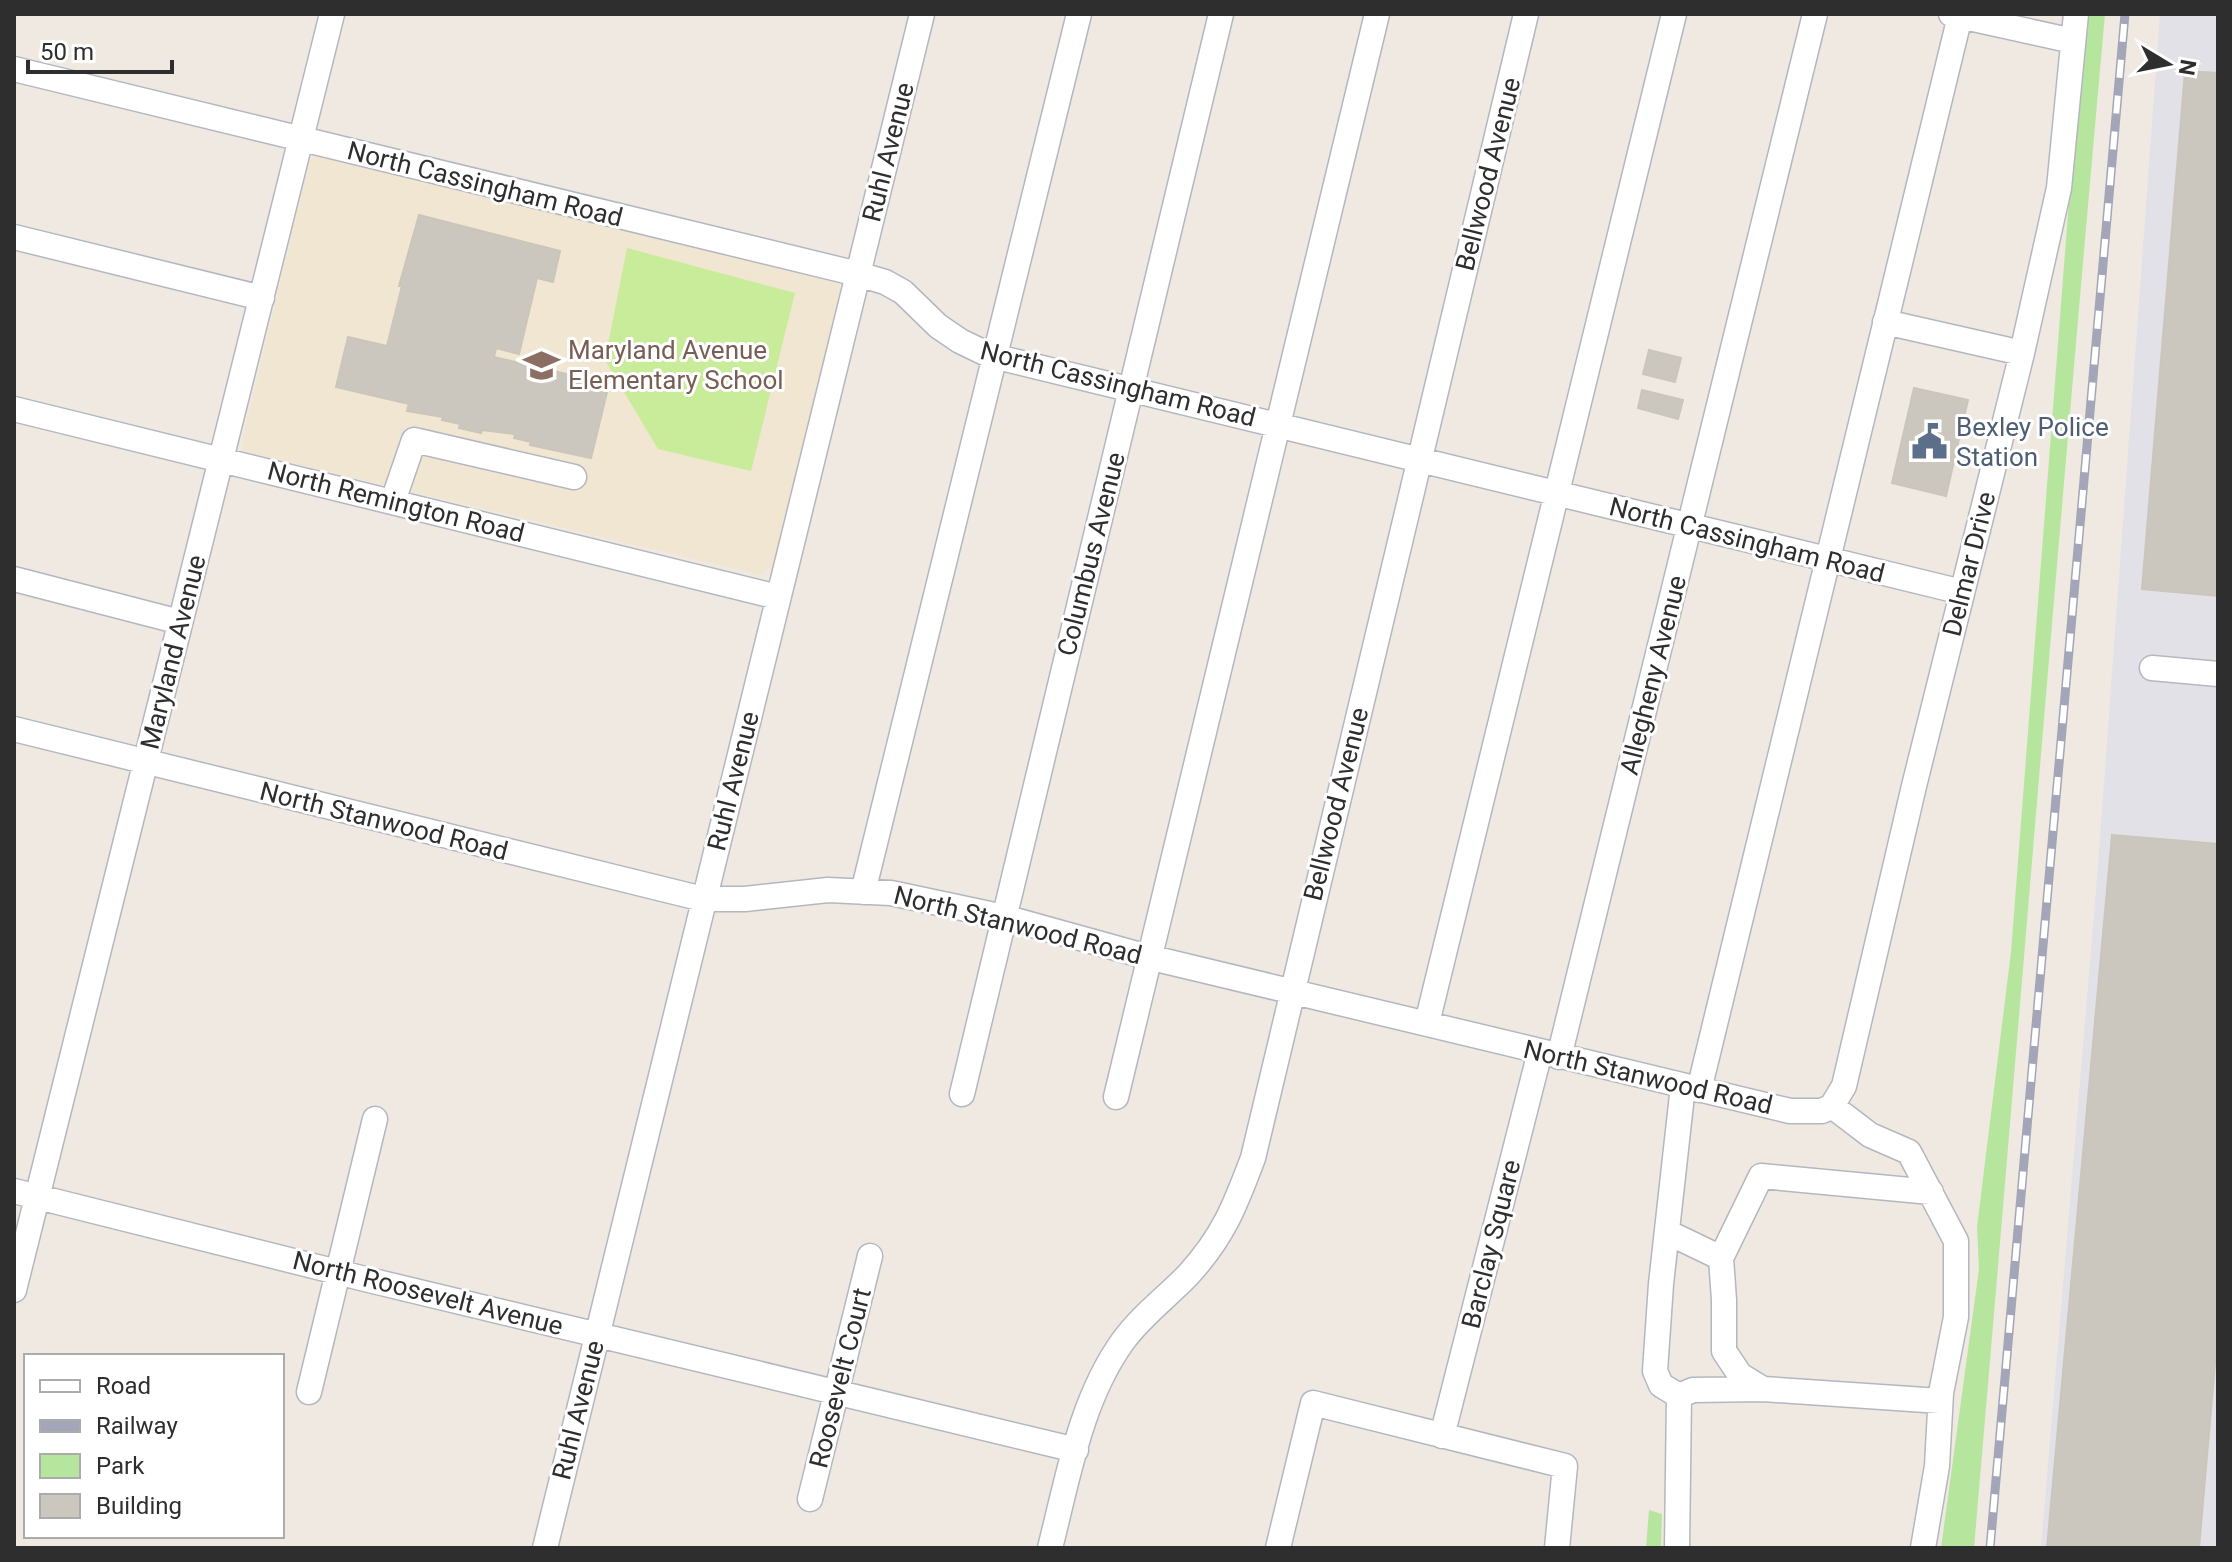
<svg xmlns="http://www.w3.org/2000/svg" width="2232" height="1562" font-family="Roboto,sans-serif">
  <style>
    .industrial { fill: #e3e1e8 }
    .education { fill: #f0e6d1 }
    .green { fill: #b6e59e }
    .pitch { fill: #c9ec9a }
    .building { fill: #cbc7bf; stroke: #cbc5ba; stroke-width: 2 }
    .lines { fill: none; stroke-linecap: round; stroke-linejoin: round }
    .minor-casing { stroke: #b4b7c1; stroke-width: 27 }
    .minor { stroke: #fff; stroke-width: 24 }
    .rail-casing { stroke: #a3a6b8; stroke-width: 9 }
    .rail { stroke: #fff; stroke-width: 6; stroke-dasharray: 18; stroke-linecap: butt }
    .labels { text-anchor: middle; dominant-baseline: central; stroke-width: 6; stroke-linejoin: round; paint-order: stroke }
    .street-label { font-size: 26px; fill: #2e2e2e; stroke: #fff }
    .education-label { font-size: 26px; fill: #785e54; stroke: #fff; text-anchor: start }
    .service-label { font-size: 26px; fill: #4e5e75; stroke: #fff; text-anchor: start }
  </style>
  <rect width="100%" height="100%" fill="#efe9e1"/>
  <path class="industrial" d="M2160,14h58v1534h-177l56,-669z"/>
  <path class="education" d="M324,154l509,123 9,12 -68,278 -14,8 -517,-124 -1,-10 68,-282z"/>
  <path class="green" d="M2088,14h17c-46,511 -87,1023 -131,1534h-33l38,-279 -2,-42 34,-275 61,-790z
    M1649,1510l13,4 -1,34h-15z"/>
  <path class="pitch" d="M627,248l168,45 -44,178 -93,-22 -53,-89z"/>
  <path class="building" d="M2185,71l33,2v523l-76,-7z
    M419,215l141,36 -7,31 -16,-4 -18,76 -23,-6 -2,9 115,27 -18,74 -61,-13 1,-3 -17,-4 1,-4 -33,-4 -1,3 -22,-5 1,-4 -18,-4 1,-3 -36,-6 2,-7 -73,-17 12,-50 39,9 15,-60h-3z
    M1649,350l32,8 -6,24 -32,-8z
    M1914,388l54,12 -22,96 -54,-13z
    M1642,390l41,10 -5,19 -40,-11z
    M2112,835l106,9v485l-19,219h-152z"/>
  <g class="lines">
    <defs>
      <path id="minor" d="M1960,16l113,25
        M14,69l844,205 27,8 18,10 35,34 22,15 29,14 973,237
        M14,237l248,61
        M1885,322l137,31
        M14,409l764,188
        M393,501l21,-61 160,37
        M14,579l166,43
        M2152,668l66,6
        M14,729l689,170h42l83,-9 63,3 113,24 144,40 642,154h32l10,-5 12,-20 70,-300 108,-433 37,-165 17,-174
        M863,892l216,-878
        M1427,1023l247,-1009
        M1559,1057l256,-1043
        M1699,1090l261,-1074 -9,-2
        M962,1094l259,-1080
        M1116,1097l261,-1083
        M1832,1106l38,29 39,17 47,89v76l-15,76 -4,73 -14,82
        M14,1191l351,88 711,171
        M1667,1232l54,26 3,42v51l16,24 23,14 177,12
        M1721,1258l40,-82 170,16
        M14,1290l318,-1276
        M309,1392l66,-273
        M1679,1396l14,-6 70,-1
        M1442,1436l98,-384
        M810,1499l60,-243
        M545,1548l377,-1534
        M1050,1548c18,-70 30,-147 73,-207 18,-25 44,-44 65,-66 35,-38 47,-69 65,-117l273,-1144
        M1278,1548l35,-145 252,63 -8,82
        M1677,1548l2,-152 -18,-11 -6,-14 6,-87 22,-198"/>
    </defs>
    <use href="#minor" class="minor-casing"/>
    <use href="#minor" class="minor"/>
    <defs>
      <path id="rail" d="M1990,1548l135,-1534"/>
    </defs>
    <use href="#rail" class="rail-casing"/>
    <use href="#rail" class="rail"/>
  </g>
  <defs>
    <symbol id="school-bare" viewBox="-9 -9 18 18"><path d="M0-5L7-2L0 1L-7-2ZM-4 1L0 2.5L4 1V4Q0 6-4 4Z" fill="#8d6e63" stroke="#fff" stroke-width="2.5" paint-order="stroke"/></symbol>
    <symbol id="civic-bare" viewBox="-9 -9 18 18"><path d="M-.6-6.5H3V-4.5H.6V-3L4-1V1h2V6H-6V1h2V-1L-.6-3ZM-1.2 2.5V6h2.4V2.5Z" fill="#5c6f8a" stroke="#fff" stroke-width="2.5" paint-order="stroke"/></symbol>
  </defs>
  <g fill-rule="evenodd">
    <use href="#school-bare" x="516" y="340" width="51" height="51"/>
    <use href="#civic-bare" x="1904" y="416" width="51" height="51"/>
  </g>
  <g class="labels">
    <g class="street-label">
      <text transform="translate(888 152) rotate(-76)">Ruhl Avenue</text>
      <text transform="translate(1488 174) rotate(-76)">Bellwood Avenue</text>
      <text transform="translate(485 184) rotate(14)">North Cassingham Road</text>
      <text transform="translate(1118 384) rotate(14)">North Cassingham Road</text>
      <text transform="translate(396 502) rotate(14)">North Remington Road</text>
      <text transform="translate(1747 540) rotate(14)">North Cassingham Road</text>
      <text transform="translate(1091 554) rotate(-76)">Columbus Avenue</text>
      <text transform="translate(1969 564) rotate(-76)">Delmar Drive</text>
      <text transform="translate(173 652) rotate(-76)">Maryland Avenue</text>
      <text transform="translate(1653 675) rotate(-76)">Allegheny Avenue</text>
      <text transform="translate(733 781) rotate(-76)">Ruhl Avenue</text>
      <text transform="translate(1336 804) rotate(-76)">Bellwood Avenue</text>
      <text transform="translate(384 821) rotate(14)">North Stanwood Road</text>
      <text transform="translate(1018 925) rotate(14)">North Stanwood Road</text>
      <text transform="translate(1648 1077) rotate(13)">North Stanwood Road</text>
      <text transform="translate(1491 1244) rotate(-76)">Barclay Square</text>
      <text transform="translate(428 1293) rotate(14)">North Roosevelt Avenue</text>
      <text transform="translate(840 1378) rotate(-76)">Roosevelt Court</text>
      <text transform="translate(578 1410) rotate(-76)">Ruhl Avenue</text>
    </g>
    <g class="education-label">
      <text x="568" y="350">Maryland Avenue<tspan x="568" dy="30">Elementary School</tspan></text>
    </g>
    <g class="service-label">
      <text x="1956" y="427">Bexley Police<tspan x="1956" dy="30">Station</tspan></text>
    </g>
  </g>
  <rect width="2232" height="1562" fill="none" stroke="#2e2e2e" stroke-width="32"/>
  <rect x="24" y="1354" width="260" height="184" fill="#ffffff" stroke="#ababab" stroke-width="2"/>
  <rect x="40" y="1380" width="40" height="12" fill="#ffffff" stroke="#ababab" stroke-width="2"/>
  <text x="96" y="1394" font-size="24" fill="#2e2e2e">Road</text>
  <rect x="40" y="1420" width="40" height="12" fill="#a3a6b8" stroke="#ababab" stroke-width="2"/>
  <text x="96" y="1434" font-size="24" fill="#2e2e2e">Railway</text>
  <rect x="40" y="1454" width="40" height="24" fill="#b6e59e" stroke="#ababab" stroke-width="2"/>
  <text x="96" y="1474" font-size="24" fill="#2e2e2e">Park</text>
  <rect x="40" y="1494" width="40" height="24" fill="#cbc7bf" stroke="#ababab" stroke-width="2"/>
  <text x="96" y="1514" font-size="24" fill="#2e2e2e">Building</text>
  <g transform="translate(2168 64) rotate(100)" stroke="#ffffff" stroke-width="6" paint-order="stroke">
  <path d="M0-6L14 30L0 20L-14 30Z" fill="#2e2e2e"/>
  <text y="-12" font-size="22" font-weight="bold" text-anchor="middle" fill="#2e2e2e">N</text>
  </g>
  <path d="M28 60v12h144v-12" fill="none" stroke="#2e2e2e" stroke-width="4"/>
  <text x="40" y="60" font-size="24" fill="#2e2e2e" stroke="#ffffff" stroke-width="6" paint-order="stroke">50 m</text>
</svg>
